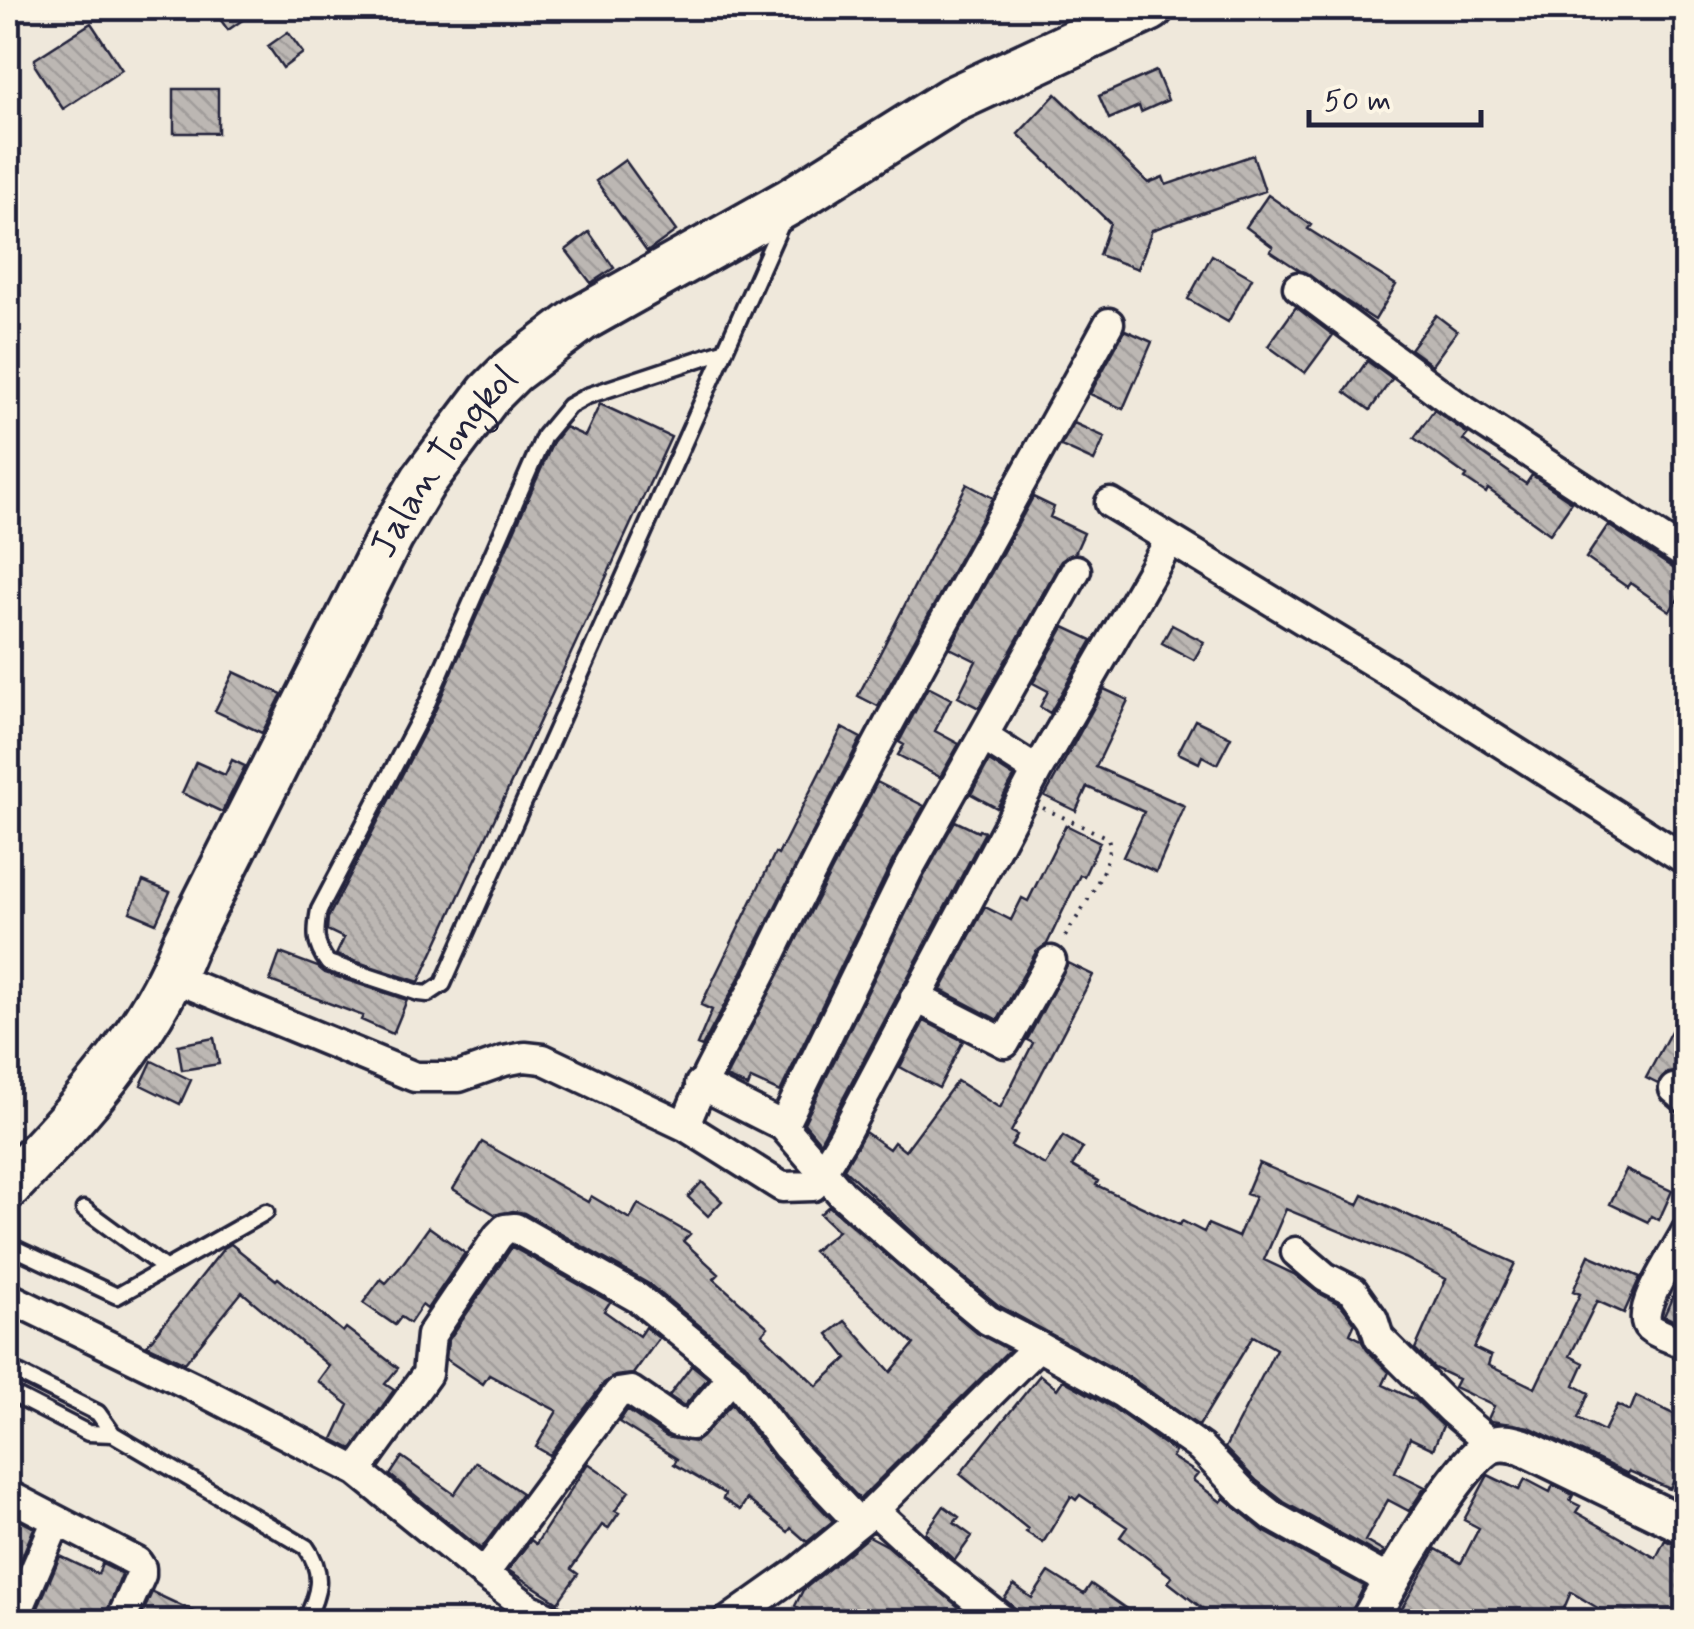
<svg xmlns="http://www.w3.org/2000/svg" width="1694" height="1629" font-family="Mynerve,sans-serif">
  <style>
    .building { fill: url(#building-back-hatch); stroke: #22223b; stroke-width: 2.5 }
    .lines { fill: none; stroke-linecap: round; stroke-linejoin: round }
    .service-casing { stroke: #22223b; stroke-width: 21 }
    .minor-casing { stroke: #22223b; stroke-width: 35 }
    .tertiary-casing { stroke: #22223b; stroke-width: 42 }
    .trunk-casing { stroke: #22223b; stroke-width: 52 }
    .path { stroke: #22223b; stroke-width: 4; stroke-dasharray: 2.5 8; stroke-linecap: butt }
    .service { stroke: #fcf5e5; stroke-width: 14 }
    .minor { stroke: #fcf5e5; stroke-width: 28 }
    .tertiary { stroke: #fcf5e5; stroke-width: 35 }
    .trunk { stroke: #fcf5e5; stroke-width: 45 }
    .labels { text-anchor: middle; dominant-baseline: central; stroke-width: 10; stroke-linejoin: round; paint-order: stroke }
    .street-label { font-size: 38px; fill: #22223b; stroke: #fcf5e5 }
  </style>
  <defs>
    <pattern id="building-back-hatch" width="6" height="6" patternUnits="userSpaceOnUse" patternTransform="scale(2.5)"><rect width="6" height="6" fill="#bcb7b3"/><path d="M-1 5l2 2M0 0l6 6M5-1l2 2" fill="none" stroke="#a19d9b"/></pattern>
  </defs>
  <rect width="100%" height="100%" fill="#efe8db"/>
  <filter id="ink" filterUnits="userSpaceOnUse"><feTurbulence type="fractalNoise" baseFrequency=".01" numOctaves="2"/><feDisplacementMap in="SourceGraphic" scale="20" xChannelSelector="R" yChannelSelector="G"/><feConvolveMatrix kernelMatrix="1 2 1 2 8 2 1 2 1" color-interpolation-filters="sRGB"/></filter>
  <g filter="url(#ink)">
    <path class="building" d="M212,8h48l-32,22z
      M91,23l31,47 -59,39 -28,-43v-7z
      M288,32l15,21 -20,15 -15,-22z
      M1156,71l12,29 -27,12 -2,-6 -30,13 -10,-23z
      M174,89h44v44h-44z
      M1056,94l92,89 15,-6 3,8 87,-30 12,36 -113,39 -14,39 -39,-14 11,-32 -92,-89z
      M625,160l51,71 -29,21 -51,-71z
      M1268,195l43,30 -3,4 88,56 -21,35 -105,-69 3,-4 -27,-20z
      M589,232l25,36 -23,15 -25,-33z
      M1212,255l40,23 -24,44 -40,-23z
      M1296,307l37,28 -28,38 -37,-27z
      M1436,315l21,16 -25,34 -22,-16z
      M1125,330l27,12 -29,67 -33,-15z
      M1367,361l25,18 -22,31 -25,-18z
      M600,404l71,33 -252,545 -83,-27 8,-17 -17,-8 1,-12 107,-207 118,-269 12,-15 20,9z
      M1434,410l34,24 -5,6 63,44 6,-9 40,27 -22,32 -62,-45 -2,4 -21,-14 2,-3 -53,-38z
      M1074,423l31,14 -11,24 -33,-15z
      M967,484l26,14 -115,208 -20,-10z
      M1033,497l21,10 -4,10 34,16 -9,20 -14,8 -82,147 -21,-11 18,-36 -26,-13z
      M1608,525l68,45 10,2v15l-16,24 -40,-28 -3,4 -41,-29z
      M1172,625l32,17 -10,18 -32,-17z
      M1064,627l28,13 -42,73 -10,-6 8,-16 -15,-8z
      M234,672l48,22 -20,39 -47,-22z
      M928,687l23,12 -16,32 24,13 -19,33 -42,-22 6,-10 -5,-3z
      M1104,689l24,11 -32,67 89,39 -29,66 -33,-15 21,-45 -57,-25 -11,24 -31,-15z
      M1195,720l36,17 -14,27 -15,-8 -3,7 -21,-10z
      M842,728l19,10 -121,238 -38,71 -5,-2 15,-35 -11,-5 74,-152 3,2z
      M232,760l13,6 -23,46 -40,-19 14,-31 29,13z
      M989,761l25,16 -17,31 -26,-14z
      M877,782l47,24 -33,58 -111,228 -29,-13 -3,8 -22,-10z
      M955,821l23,11 1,-2 6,2 -165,310 -16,-19 118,-243z
      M1066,825l34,17 -16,34 -4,-1 -33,69 -11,8 -38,68 -57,-30 44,-83 26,13 11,-22 6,3z
      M143,881l27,11 -14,31 -26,-11z
      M280,953l38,14 7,6 82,27 -14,34 -32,-14 2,-4 -93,-35z
      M1068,963l25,12 -82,157 6,3 -6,11 34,19 18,-29 20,12 -11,18 26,15 -2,4 84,40 2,-4 22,11 4,-8 30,13 17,-40 -9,-3 13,-31 99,42 5,-10 152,68 -41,85 17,8 -3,9 47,23 45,-94 -7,-3 16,-36 51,22 -16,36 -27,-12 -27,55 14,7 -10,22 15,8 -11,25 26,13 13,-26 13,6 6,-15 50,24v34l-16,35 -41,-18 -1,3 -99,-47 -38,-6 -3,-2 6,-13 -40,-19 4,-8 -24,-11 -19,-19 31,-70 -41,-21 -119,-49 -22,51 30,14 23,18 24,13 14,18 -5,11 11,6 6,10 22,22 -6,13 33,15 27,26 -10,23 -23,-11 -15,34 30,15 -16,24 -21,-11 -23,41 19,11 -3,4 -97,-54 -27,-21 -32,-33 51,-99 -23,-13 -54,90 -68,-48 -133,-73 -52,-42 -102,-94 21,-37 24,17 5,-7 11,9 52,-70 43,27 33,-65 -6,-3z
      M924,1021l39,20 -24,47 -39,-21z
      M1671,1031l15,8v11l-11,22 -8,1 -9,11 -12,-6z
      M214,1038l5,26 -37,6 -4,-25z
      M152,1061l39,19 -11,24 -39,-19z
      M482,1142l106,60 3,-6 39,23 8,-15 52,30 -7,7 36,33 -5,5 54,48 -6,7 55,52 30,-28 -19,-24 17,-13 46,51 23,-28 -101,-93 25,-20 -18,-17 9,-8 148,127 32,17 -149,149 -60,-63 -55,-73 -96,-79 -125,-71 -11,-2 -17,4 -43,-26z
      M1626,1170l46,21 -13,29 -8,-4 -3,6 -38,-18z
      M702,1182l20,19 -14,15 -20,-19z
      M429,1227l36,26 -38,56 -5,-4 -12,18 -9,-6 -6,8 -32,-22 18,-24 5,4 15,-17z
      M231,1244l45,36 2,-2 65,54 3,-4 52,40 -13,16 9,6 -42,59 -19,-10 16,-34 -31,-24 11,-15 -87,-74 -57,71 -38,-18 77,-97z
      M512,1247l98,55 -6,9 35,25 6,-9 14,11 -26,36 -18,2 -11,7 -54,72 -14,-8 21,-36 -68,-36 -6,9 -37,-25 2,-18z
      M1686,1266v60l-22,-10z
      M692,1365l16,13 -24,28 -15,-10z
      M1040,1375l17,14 6,-9 50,28 62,44 -3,5 26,17 -5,6 28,22 3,-4 41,34 99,54 -17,36h-127l-52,-40 4,-5 -52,-40 7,-10 -47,-32 -4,5 -5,-4 -28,47 -17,-11 2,-3 -68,-55z
      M732,1404l42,55 59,62 -26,21 -16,-14 -3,4 -41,-33 -7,11 -17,-11 2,-5 -51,-30 3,-5 -58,-37 8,-12 40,27 29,5z
      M402,1457l52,37 22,-32 46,31 -41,56 -91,-74z
      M588,1463l41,28 -14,20 4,2 -11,16 -6,-4 -31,44 7,5 -20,28 -50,-32 23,-30 5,4z
      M1488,1475l31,15 6,-11 25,13 3,-7 20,10 -3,6 10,5 -4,6 80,46 9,-18 21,11v71h-65l-50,-30 -13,30h-164l42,-73 25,14 18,-35 -15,-8z
      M944,1506l15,11 -5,6 18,13 -17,24 -30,-27z
      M8,1514l26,14 -26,62z
      M869,1536l19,10 88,76h-147l-34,-16 8,-16z
      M60,1556l38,18 4,-10 20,10 -19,48h-71z
      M1049,1572l35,22 7,-10 54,38h-123l-6,-13 -12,-10 10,-14 18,13z
      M152,1592l64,30h-77z"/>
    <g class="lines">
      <defs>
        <path id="service" d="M723,351l-136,45 -18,10 -25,30 -118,270 -107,204c-4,22 -5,35 9,53l91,30 9,1 15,-10 340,-764
          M84,1209l79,58
          M8,1245l109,51 149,-84
          M8,1368l90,45 15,21 193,113c19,26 13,47 -1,75
          M8,1392l80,41 25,1"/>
        <path id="minor" d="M1298,287l158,118 230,150
          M1110,503l286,173 290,184
          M984,737l53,34
          M172,977l243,100h44l45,-16 21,-4 18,2 142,67 97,61 31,-1 29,-47 195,-368 133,-231
          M915,997l90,46 46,-82
          M700,1084l83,42 59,68 93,82 53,44 50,26
          M1674,1089l12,10
          M685,1126c21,-57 54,-107 81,-162 105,-219 227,-428 343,-641
          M783,1126l124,-254 169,-302
          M1686,1232c-8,17 -53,80 -37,95 9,8 27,12 37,18
          M1296,1252l29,25 28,14 20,28 6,19 71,71 42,36
          M8,1297l190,92 159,82 127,103 45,34 29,14
          M357,1471l70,-97 4,-39 67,-99 7,-7 10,-1 123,70 95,78 54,71 71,75
          M8,1495l129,67 4,6v7l-21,47
          M874,1510l66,61 65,51
          M484,1574l134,-181 13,-2 45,31 15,3 42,-49
          M13,1622l43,-100
          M727,1622l72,-51 75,-61 164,-164 84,47 79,55 44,46 29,23 116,64"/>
        <path id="tertiary" d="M1368,1622c19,-34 93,-166 124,-177 11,-4 21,-1 31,2l163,79"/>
        <g id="trunk">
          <path id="s1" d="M8,1186c68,-70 141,-149 177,-242l205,-407 34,-57 65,-86 23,-23 69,-52 210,-118 161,-101 198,-92"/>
        </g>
      </defs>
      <use href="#service" class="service-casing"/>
      <use href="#minor" class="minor-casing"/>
      <use href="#tertiary" class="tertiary-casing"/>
      <use href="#trunk" class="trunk-casing"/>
      <path class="path" d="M1043,808l65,30c8,25 -31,78 -45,102"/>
      <use href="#service" class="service"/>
      <use href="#minor" class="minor"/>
      <use href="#tertiary" class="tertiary"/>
      <use href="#trunk" class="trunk"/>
    </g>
  </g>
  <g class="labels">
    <g class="street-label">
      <text stroke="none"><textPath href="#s1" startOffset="850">Jalan Tongkol</textPath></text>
    </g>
  </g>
  <rect width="1694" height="1629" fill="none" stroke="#fcf5e5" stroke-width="40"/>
  <rect x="20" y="20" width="1654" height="1589" fill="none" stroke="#22223b" stroke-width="4" filter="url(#ink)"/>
  <path d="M1309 110v15h172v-15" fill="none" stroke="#22223b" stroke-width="5"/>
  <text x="1324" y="110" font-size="30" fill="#22223b" stroke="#fcf5e5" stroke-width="8" paint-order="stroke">50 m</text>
</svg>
